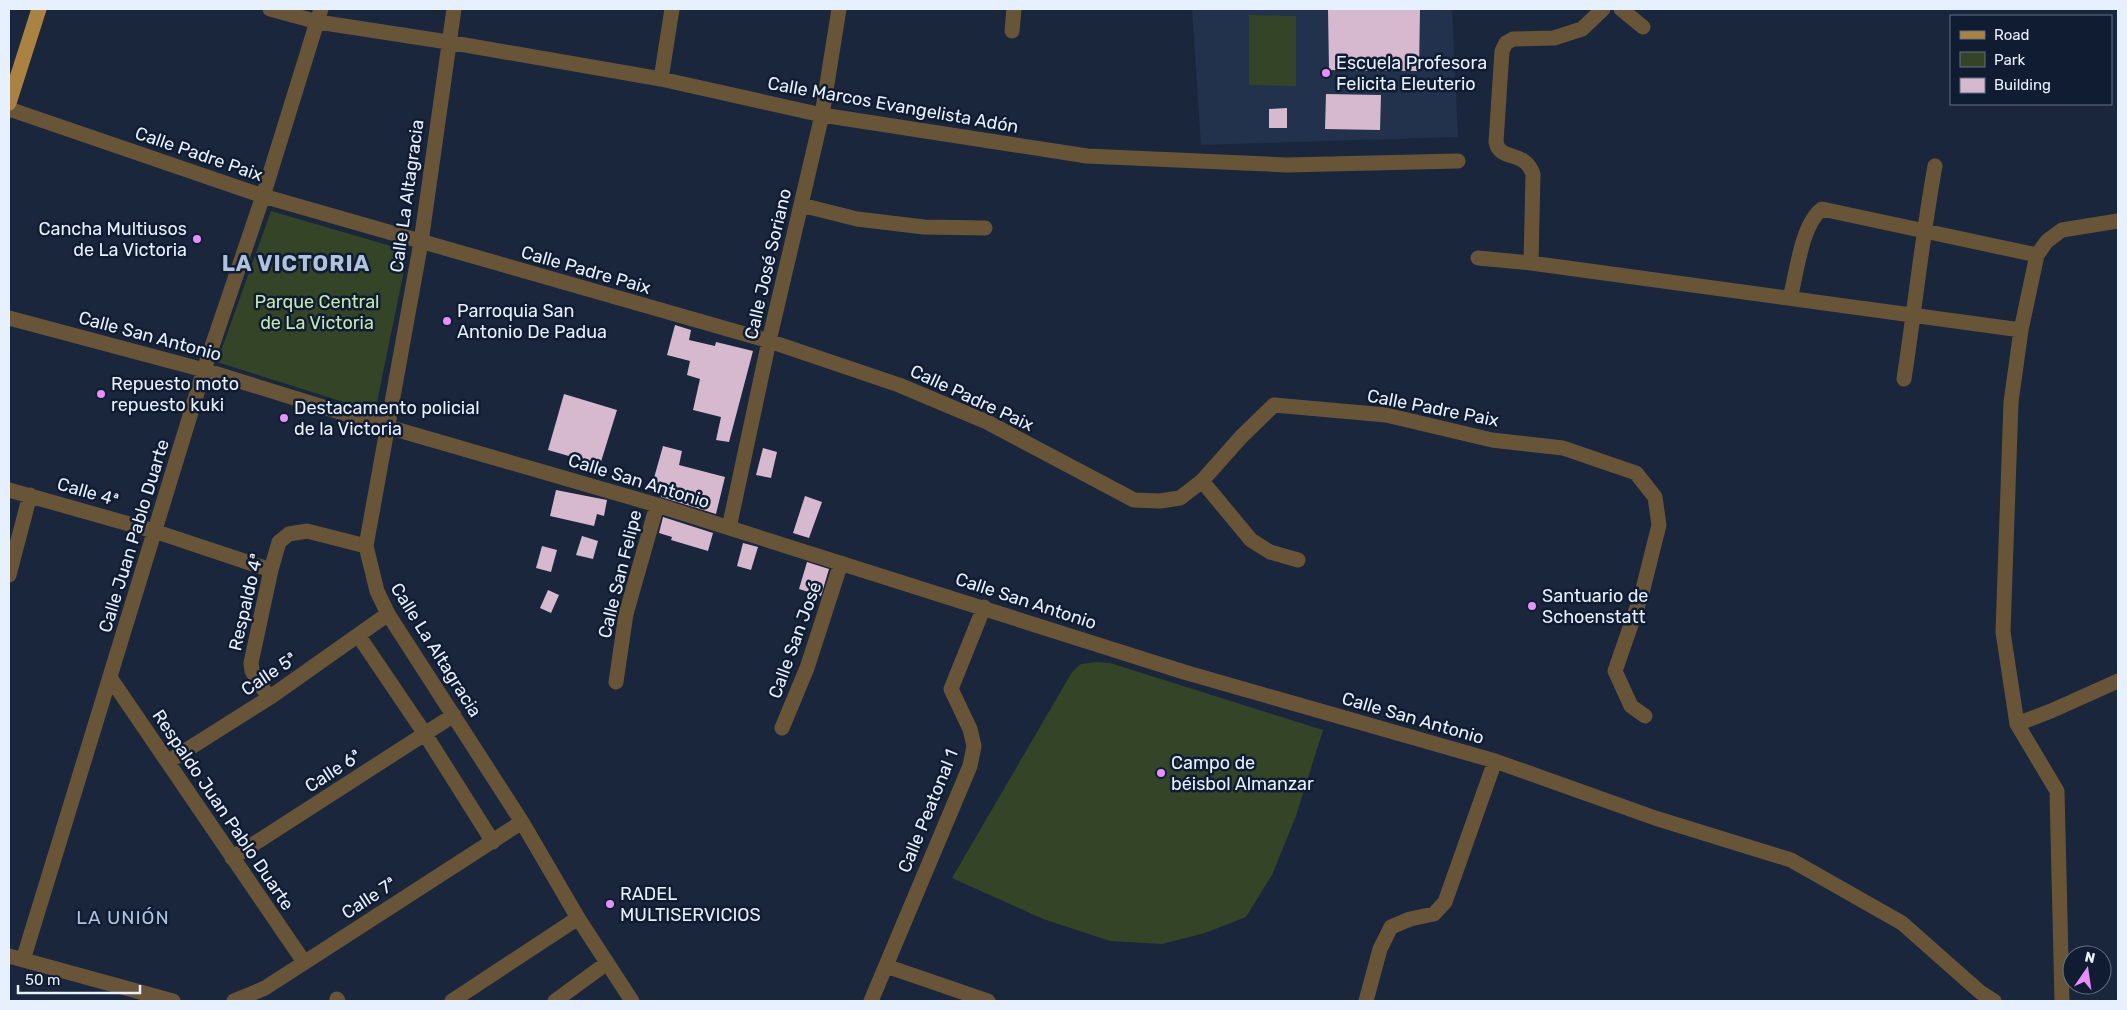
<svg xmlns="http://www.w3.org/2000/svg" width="2127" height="1010" font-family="Rubik,sans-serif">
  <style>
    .built { fill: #22324c }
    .green { fill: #334427 }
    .building { fill: #d6b9cf }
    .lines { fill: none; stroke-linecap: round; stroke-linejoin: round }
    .minor { stroke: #685537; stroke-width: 15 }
    .major { stroke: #ab8341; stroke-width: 15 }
    .poi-dot { fill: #e88eff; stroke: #101c31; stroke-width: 2 }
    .labels { text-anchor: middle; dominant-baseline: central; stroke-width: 5; stroke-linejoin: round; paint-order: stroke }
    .poi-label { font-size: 18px; fill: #e7f0ff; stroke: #101c31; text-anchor: start }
    .street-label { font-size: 18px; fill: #e7f0ff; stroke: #101c31 }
    .park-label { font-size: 18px; fill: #c5e8ae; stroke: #101c31 }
    .neighbourhood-label { font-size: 19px; letter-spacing: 1px; fill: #b1c2dd; stroke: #101c31 }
    .district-label { font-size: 22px; font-weight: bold; letter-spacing: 1px; fill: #b1c2dd; stroke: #101c31 }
  </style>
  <rect width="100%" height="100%" fill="#1a263b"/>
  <path class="built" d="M1192,9h260l6,128 -257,8z"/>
  <path class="green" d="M1249,15l47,1v70l-47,-1z
    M271,211l137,40 -33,161 -158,-50z
    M1096,662l14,1 213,67 -27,86 -24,59 -26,42 -41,16 -43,11 -52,-3 -67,-22 -91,-41 120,-206 9,-8z"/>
  <path class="building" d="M1328,9h92l-1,62 -90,-1z
    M1326,94l55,1 -1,35 -55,-1z
    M1287,108v20h-18v-19z
    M675,325l16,5 -2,10 26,6 1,-4 37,9 -24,91 -13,-2 5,-23 -28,-7 7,-31 -13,-4 3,-14 -23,-6z
    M564,394l53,16 -17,55 -52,-15z
    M663,446l19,5 -3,14 46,12 -9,37 -55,-17 3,-9 -12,-3z
    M763,448l14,4 -6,26 -15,-3z
    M556,490l51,10 -3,16 -7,-2 -3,12 -44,-10z
    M805,496l17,6 -13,36 -16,-5z
    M663,517l50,16 -5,18 -37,-11 1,-3 -13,-4z
    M582,536l16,5 -5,18 -17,-4z
    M743,543l15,4 -7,23 -14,-4z
    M542,546l15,4 -6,22 -15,-4z
    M807,562l22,7 -8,27 -22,-7z
    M548,590l11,5 -8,18 -11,-5z"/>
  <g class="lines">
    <path class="minor" d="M270,9l48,13 130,20 213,37 161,36 265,41 199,9 172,-4
      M454,9l-33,233 -55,304 11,45 11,23 134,208 56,96 54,83
      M1621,9l22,18
      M1012,31l2,-22
      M661,79l11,-70
      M9,109l254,87 506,145 130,44 88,37 147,78 26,1 20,-3 22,-17 39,-44 33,-32 112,10 106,25 71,8 73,25 19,24 4,28 -17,68 -27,78 16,35 14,10
      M801,205l56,14 67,8 61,1
      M1478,258l53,5 490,67
      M1531,263l2,-89c-9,-25 -33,-12 -37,-32l6,-91 4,-8 7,-4 41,-1 28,-9 21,-20
      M1790,298c7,-25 11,-73 32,-89l215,46
      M9,318l195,52 184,57 269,78 527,167 311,89 160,57 136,42 111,63 78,69 14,9
      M1904,379c11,-71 18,-142 31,-213
      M1202,481l49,59 19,12 28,8
      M9,490l145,41 117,39
      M729,528l40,-187 53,-226 17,-106
      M9,575l21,-80
      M358,635l67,99 68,108
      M111,679l193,283
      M616,682l10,-68 31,-109
      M269,698l-17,-27 -1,-8 20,-93 8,-28 10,-8 18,-3 59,15
      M2017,724l34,-13 67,-30
      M782,728l25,-60 34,-105
      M169,761l100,-63 119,-84
      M232,858l222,-143
      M9,956l164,45
      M23,960l181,-590 59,-174 58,-187
      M886,966l102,35
      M337,999l1,2
      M234,1001l31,-13 257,-166
      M452,1001l126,-83
      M555,1001l52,-38
      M871,1001l99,-235 4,-20 -4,-17 -19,-40 33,-82
      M1366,1001l14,-52 11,-22 19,-8 24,-5 11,-12 50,-141
      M2062,1001l-5,-210 -40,-67 -14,-92 8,-230 10,-72 16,-75 10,-14 15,-11 56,-9"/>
    <path class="major" d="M9,103l30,-94"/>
  </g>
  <g class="poi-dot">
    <circle cx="1326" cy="73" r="5"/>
    <circle cx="197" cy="239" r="5"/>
    <circle cx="447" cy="321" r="5"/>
    <circle cx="101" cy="394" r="5"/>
    <circle cx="284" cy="418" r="5"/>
    <circle cx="1532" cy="606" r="5"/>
    <circle cx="1161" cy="773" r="5"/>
    <circle cx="610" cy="904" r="5"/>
  </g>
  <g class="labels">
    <g class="poi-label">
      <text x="1336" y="63">Escuela Profesora<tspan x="1336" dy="21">Felicita Eleuterio</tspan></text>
      <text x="187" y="229" text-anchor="end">Cancha Multiusos<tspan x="187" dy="21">de La Victoria</tspan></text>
      <text x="457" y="311">Parroquia San<tspan x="457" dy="21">Antonio De Padua</tspan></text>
      <text x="111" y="384">Repuesto moto<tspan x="111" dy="21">repuesto kuki</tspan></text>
      <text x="294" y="408">Destacamento policial<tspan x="294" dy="21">de la Victoria</tspan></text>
      <text x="1542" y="596">Santuario de<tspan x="1542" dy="21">Schoenstatt</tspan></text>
      <text x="1171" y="763">Campo de<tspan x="1171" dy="21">béisbol Almanzar</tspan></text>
      <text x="620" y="894">RADEL<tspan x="620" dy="21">MULTISERVICIOS</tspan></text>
    </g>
    <g class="street-label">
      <text transform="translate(893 105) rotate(10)">Calle Marcos Evangelista Adón</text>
      <text transform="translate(199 154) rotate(19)">Calle Padre Paix</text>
      <text transform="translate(407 196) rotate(-82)">Calle La Altagracia</text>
      <text transform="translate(768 264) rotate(-77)">Calle José Soriano</text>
      <text transform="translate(586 270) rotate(16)">Calle Padre Paix</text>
      <text transform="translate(150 336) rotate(15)">Calle San Antonio</text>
      <text transform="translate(972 398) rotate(25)">Calle Padre Paix</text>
      <text transform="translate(1433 408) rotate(11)">Calle Padre Paix</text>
      <text transform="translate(639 481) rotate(17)">Calle San Antonio</text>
      <text transform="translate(88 492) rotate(16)">Calle 4ª</text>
      <text transform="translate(134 536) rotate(-73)">Calle Juan Pablo Duarte</text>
      <text transform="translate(620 574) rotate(-76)">Calle San Felipe</text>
      <text transform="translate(1026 601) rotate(18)">Calle San Antonio</text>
      <text transform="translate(246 602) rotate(-77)">Respaldo 4ª</text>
      <text transform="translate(795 640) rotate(-70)">Calle San José</text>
      <text transform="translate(436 650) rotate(58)">Calle La Altagracia</text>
      <text transform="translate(269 674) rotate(-34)">Calle 5ª</text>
      <text transform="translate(1413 718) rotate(16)">Calle San Antonio</text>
      <text transform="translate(333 771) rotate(-33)">Calle 6ª</text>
      <text transform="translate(223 810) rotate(56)">Respaldo Juan Pablo Duarte</text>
      <text transform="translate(928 811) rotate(-68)">Calle Peatonal 1</text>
      <text transform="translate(369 898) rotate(-33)">Calle 7ª</text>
    </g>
    <g class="park-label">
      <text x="317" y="302">Parque Central<tspan x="317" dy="21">de La Victoria</tspan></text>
    </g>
    <g class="neighbourhood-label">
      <text x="123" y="917">LA UNIÓN</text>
    </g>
    <g class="district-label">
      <text x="296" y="263">LA VICTORIA</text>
    </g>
  </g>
  <rect width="2127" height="1010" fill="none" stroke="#e7f0ff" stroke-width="20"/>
  <rect x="1950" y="15" width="162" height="90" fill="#101c31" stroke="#667183"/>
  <rect x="1960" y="31" width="25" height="8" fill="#ab8341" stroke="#667183"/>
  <text x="1994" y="40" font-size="15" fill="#e7f0ff">Road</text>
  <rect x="1960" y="52" width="25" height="15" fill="#334427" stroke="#667183"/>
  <text x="1994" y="65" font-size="15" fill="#e7f0ff">Park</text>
  <rect x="1960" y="78" width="25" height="15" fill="#d6b9cf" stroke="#667183"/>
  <text x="1994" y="90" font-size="15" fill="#e7f0ff">Building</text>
  <g transform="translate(2087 970) rotate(13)"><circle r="24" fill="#101c31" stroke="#667183"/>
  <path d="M0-4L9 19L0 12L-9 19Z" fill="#e88eff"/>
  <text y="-8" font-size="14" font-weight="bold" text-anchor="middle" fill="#e7f0ff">N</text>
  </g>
  <path d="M18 985v8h122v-8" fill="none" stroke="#e7f0ff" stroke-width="2.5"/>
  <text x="25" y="985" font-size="15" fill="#e7f0ff" stroke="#101c31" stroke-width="4" paint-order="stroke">50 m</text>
</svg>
